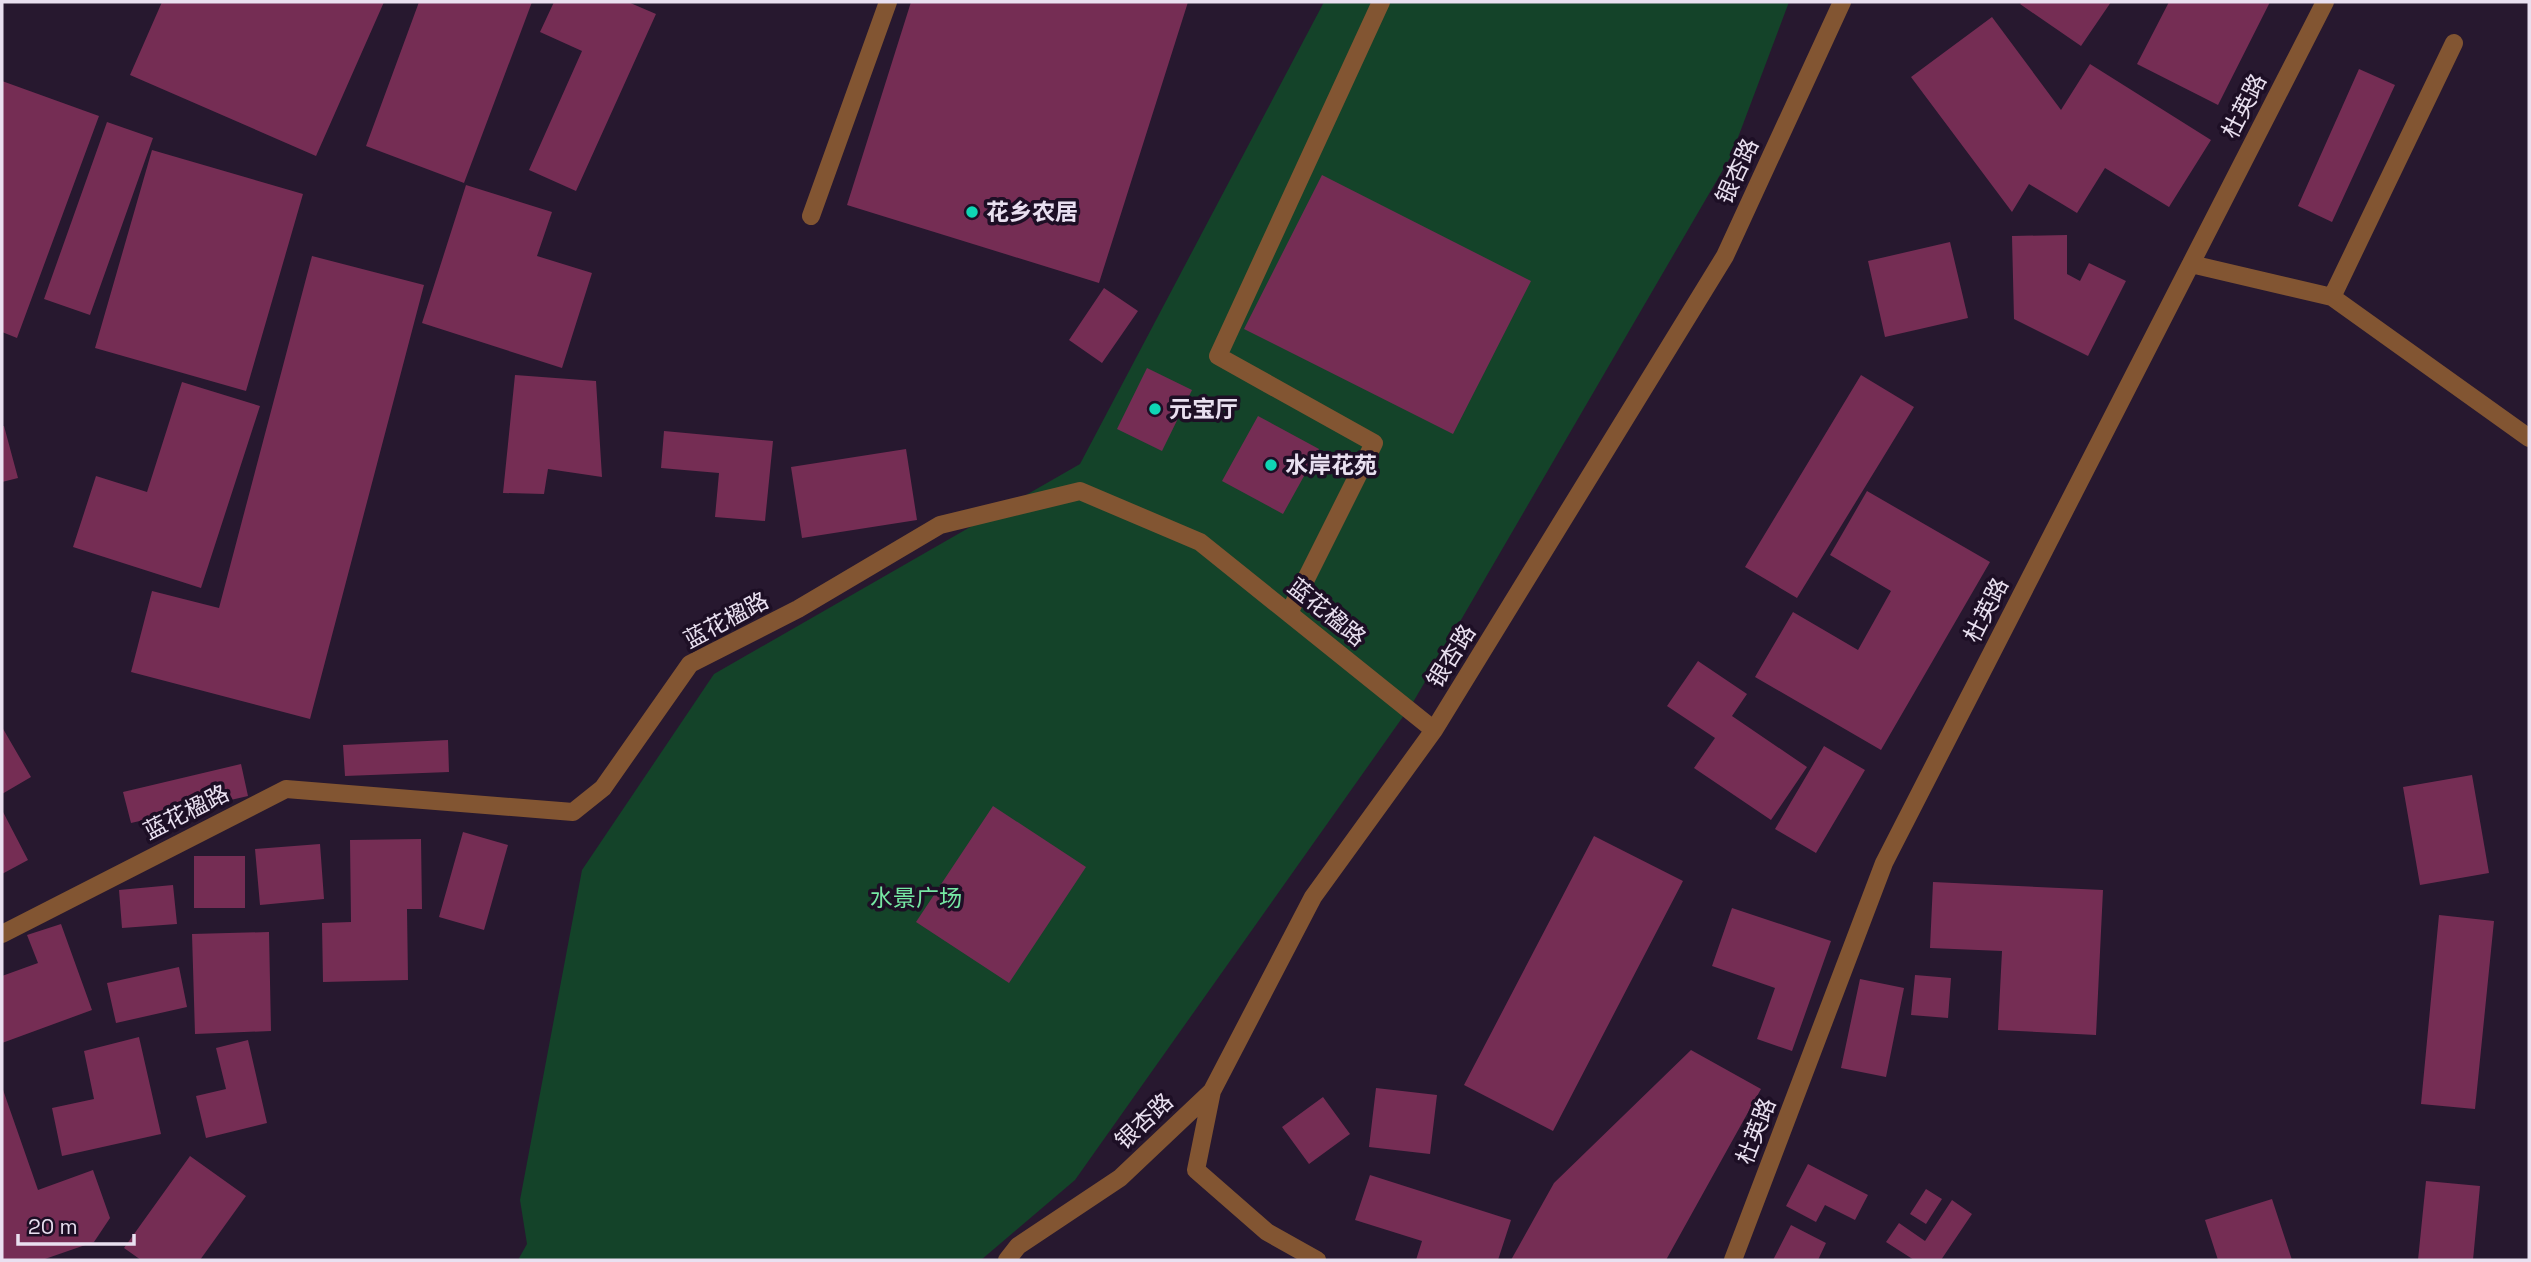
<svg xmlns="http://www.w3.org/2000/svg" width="2531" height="1262" font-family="'Space Grotesk','Noto Sans SC',sans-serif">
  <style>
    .green { fill: #144329 }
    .building { fill: #752d54 }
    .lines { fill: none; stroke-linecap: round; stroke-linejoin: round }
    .minor { stroke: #825532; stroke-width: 18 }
    .poi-dot { fill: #0fd5b4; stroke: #1d0f25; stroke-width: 2.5 }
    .labels { text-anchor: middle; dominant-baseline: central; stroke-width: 7; stroke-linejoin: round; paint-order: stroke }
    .street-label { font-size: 23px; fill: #e9e0f0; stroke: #1d0f25 }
    .poi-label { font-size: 23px; font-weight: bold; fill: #e9e0f0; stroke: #1d0f25; text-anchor: start }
    .park-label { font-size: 23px; fill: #76e8a4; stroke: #1d0f25 }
  </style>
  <rect width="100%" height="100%" fill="#27182f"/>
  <path class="green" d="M1324,2h465l-58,154 -319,548 -337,476 -94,80h-463l9,-16 -7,-44 62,-330 132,-196 366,-210z"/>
  <path class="building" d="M162,2h222l-68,154 -186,-81z
    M419,2h113l-68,181 -98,-37z
    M554,2h74l28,12 -80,177 -47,-21 53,-119 -42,-19z
    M911,2h277l-89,281 -252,-78z
    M2022,2h89l-30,44 -61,-42z
    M2169,2h101l-52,103 -81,-41z
    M1992,17l69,93 29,-46 121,76 -42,67 -64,-39 -28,45 -48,-29 -17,28 -101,-135z
    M2359,69l36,16 -63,137 -34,-16z
    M2,81l97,35 -82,222 -15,-6z
    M107,122l46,16 -63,177 -46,-16z
    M152,150l151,44 -57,197 -151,-43z
    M1322,175l209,106 -78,153 -209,-105z
    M466,185l86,27 -15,44 55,17 -30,95 -140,-45z
    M2067,235v39l13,7 9,-18 37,18 -38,75 -74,-37 -2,-83z
    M1950,242l18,76 -83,19 -17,-76z
    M312,256l112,29 -114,434 -179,-47 21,-81 67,17z
    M1104,288l34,23 -36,52 -33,-23z
    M1147,368l45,22 -30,61 -45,-22z
    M515,375l81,6 6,96 -54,-8 -4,25 -41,-1z
    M1861,375l53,32 -117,191 -52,-31z
    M182,382l78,24 -59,182 -128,-41 23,-71 51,16z
    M1258,416l61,33 -36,65 -61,-33z
    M2,426h2l14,52 -16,4z
    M664,431l109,10 -8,80 -50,-4 4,-44 -58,-5z
    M906,449l11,71 -115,18 -11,-71z
    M1867,491l123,71 -109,188 -126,-73 38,-65 65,38 33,-59 -61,-36z
    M1698,661l49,33 -15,22 75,51 -36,53 -77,-52 21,-30 -48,-32z
    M2,727l29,50 -29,17z
    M448,740l1,32 -104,4 -2,-31z
    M1824,746l41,24 -49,83 -41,-24z
    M241,764l7,32 -117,27 -8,-31z
    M2472,775l17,98 -69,12 -17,-98z
    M993,806l93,61 -77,116 -93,-61z
    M2,810l26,50 -26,14z
    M463,832l45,13 -24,85 -45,-13z
    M1594,836l89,45 -130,250 -89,-46z
    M421,839l1,70h-15l1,71 -85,2 -1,-59 29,-1 -1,-82z
    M320,844l4,55 -64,6 -5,-56z
    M194,856h51v52h-51z
    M1933,882l170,8 -7,145 -98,-5 4,-79 -72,-3z
    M173,885l4,39 -55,4 -3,-38z
    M1732,908l99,33 -39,110 -35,-12 18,-51 -63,-22z
    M2439,915l55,6 -19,188 -54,-5z
    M61,924l31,86 -90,33v-67l36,-13 -11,-28z
    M269,932l2,99 -76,3 -3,-100z
    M179,967l8,40 -71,16 -9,-40z
    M1915,975l36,3 -3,40 -37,-3z
    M1860,979l44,9 -18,89 -45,-9z
    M139,1037l22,97 -99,22 -10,-48 42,-9 -10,-48z
    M248,1040l19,83 -61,15 -10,-42 30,-7 -10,-41z
    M1691,1050l70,39 -95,171h-155l43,-77z
    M2,1087l36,103 55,-20 17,48 -16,24 -52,18h-40z
    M1376,1088l61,7 -7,59 -61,-7z
    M1323,1097l27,37 -41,30 -27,-37z
    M190,1156l56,40 -46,64h-59l-17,-12z
    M1808,1164l60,31 -13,25 -30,-15 -9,17 -30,-16z
    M1370,1175l141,45 -13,40h-82l6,-19 -67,-21z
    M2426,1181l54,5 -7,74h-55z
    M1926,1189l16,10 -16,25 -16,-10z
    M2272,1199l20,61h-74l-13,-40z
    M1952,1200l20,14 -31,46h-27l-28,-18 13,-19 26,18z
    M1791,1225l35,18 -8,17h-45z"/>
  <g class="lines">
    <path class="minor" d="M811,216l77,-214
      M2191,264l141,33 197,141
      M2332,297l122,-254
      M1289,613l85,-170 -156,-87 163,-354
      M2,934l284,-145 287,23 30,-24 87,-124 108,-55 142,-84 140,-34 120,51 234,188
      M1212,1091l-16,79 71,62 50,28
      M1007,1260l11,-14 102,-68 92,-87 101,-194 121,-167 291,-474 117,-254
      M1733,1260l151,-397 441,-861"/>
  </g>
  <g class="poi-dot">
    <circle cx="972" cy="212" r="7"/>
    <circle cx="1155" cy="409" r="7"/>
    <circle cx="1271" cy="465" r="7"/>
  </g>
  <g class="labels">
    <g class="street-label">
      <text transform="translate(2244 106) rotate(-63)">杜英路</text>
      <text transform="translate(1737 171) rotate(-65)">银杏路</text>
      <text transform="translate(1986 610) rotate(-63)">杜英路</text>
      <text transform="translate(1327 612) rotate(39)">蓝花楹路</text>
      <text transform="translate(726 620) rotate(-28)">蓝花楹路</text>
      <text transform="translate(1451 656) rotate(-58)">银杏路</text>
      <text transform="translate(186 812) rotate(-27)">蓝花楹路</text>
      <text transform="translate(1144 1121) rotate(-43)">银杏路</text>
      <text transform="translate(1756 1131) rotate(-69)">杜英路</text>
    </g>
    <g class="poi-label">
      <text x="986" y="212">花乡农居</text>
      <text x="1169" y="409">元宝厅</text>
      <text x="1285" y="465">水岸花苑</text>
    </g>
    <g class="park-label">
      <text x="916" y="898">水景广场</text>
    </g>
  </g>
  <rect width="2531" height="1262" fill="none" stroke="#e9e0f0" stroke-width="7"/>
  <path d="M18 1234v10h116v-10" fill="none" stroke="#e9e0f0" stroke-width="3.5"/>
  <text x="28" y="1234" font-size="21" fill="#e9e0f0" stroke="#1d0f25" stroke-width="5" paint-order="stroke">20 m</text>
</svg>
